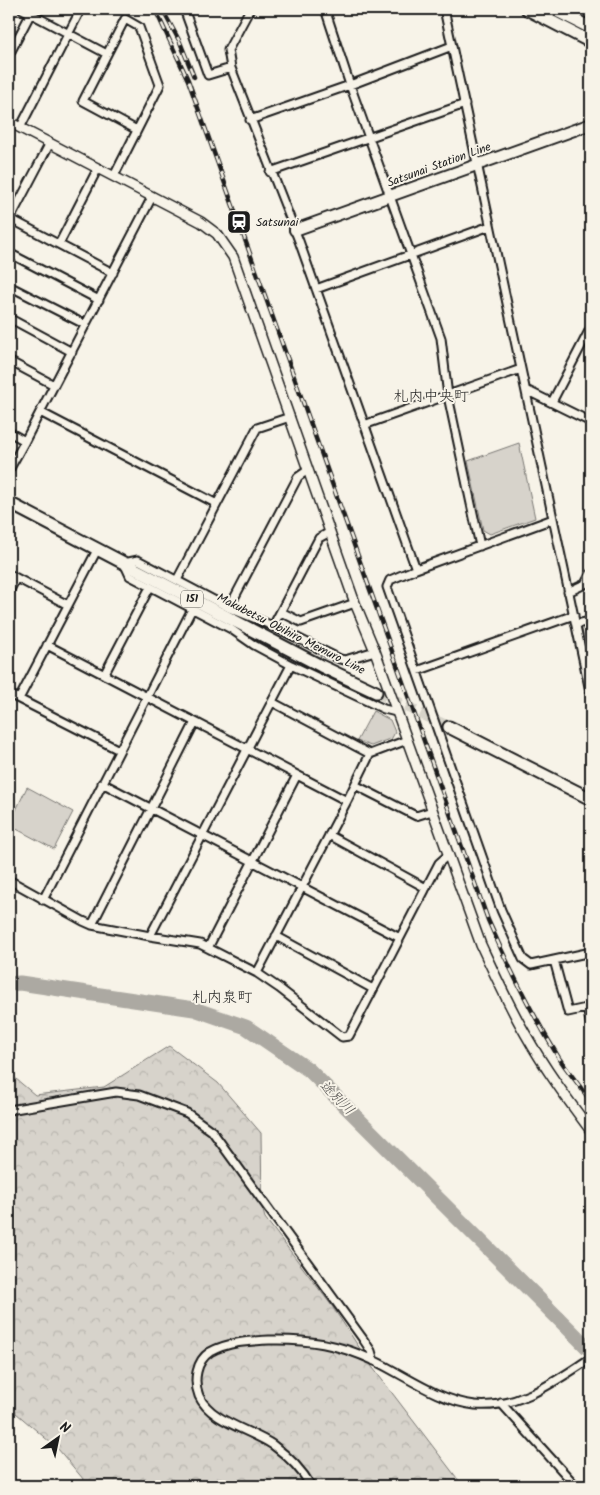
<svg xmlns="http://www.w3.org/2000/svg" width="600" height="1495" font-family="Kalam,'Klee One',sans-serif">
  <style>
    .forest { fill: url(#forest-crowns); stroke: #7a7874 }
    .park { fill: #d7d3cb; stroke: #7a7874 }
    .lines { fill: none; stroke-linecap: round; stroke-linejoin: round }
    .river { stroke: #aca9a2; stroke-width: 15 }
    .primary-tunnel { stroke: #d6d3c9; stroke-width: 11; stroke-dasharray: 11 5.5; stroke-linecap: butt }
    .minor-casing { stroke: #1c1c1c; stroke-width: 11 }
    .tertiary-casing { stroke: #1c1c1c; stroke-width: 12 }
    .secondary-casing { stroke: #1c1c1c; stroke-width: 14 }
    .primary-casing { stroke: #1c1c1c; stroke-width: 15 }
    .trunk-casing { stroke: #1c1c1c; stroke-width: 15 }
    .minor { stroke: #f7f3e8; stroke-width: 7 }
    .tertiary { stroke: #f7f3e8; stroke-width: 9 }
    .secondary { stroke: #f7f3e8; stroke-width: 10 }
    .primary { stroke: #f7f3e8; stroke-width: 11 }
    .trunk { stroke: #f7f3e8; stroke-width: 11 }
    .rail-casing { stroke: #1c1c1c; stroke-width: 4.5 }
    .rail { stroke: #f7f3e8; stroke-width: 2.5; stroke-dasharray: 8; stroke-linecap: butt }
    .labels { text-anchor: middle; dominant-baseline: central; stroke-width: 4; stroke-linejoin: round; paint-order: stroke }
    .shield { fill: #f7f3e8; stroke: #5e5c59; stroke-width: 1 }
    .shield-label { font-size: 11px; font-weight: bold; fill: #1c1c1c }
    .street-label { font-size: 12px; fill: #1c1c1c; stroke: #f7f3e8 }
    .poi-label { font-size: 12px; fill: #1c1c1c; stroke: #f7f3e8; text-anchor: start }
    .water-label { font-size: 14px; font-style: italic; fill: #565452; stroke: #f7f3e8 }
    .quarter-label { font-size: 15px; fill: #1c1c1c; stroke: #f7f3e8 }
  </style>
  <defs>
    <pattern id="forest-crowns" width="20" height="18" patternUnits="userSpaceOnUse" patternTransform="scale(1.25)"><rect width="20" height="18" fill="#d7d3cb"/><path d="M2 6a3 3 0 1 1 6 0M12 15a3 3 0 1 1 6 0" fill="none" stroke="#b8b5ae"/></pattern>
  </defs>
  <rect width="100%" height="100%" fill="#f7f3e8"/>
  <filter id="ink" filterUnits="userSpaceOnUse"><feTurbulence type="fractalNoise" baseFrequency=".02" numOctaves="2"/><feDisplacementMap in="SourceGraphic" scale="10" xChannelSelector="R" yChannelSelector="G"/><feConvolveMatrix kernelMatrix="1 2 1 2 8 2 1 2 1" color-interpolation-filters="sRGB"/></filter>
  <g filter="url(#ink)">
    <path class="forest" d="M169,1046l49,37 43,50 1,74 3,11 67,88 38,58 93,122h-374l-31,-37 -49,-42v-334l26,22 69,-8z"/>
    <path class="park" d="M519,443l16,75 -45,16 -7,-4 -15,-69z
      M373,711l17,9 5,12 -3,6 -21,8 -14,-5z
      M27,787l46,25 -19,37 -45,-24z"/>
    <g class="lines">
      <path class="river" d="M9,984l11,-1 174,26 52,18 63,43 282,281"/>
      <path class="primary-tunnel" d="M376,692l73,35"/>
      <defs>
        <path id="minor" d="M22,9l85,45
          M184,9l24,66 23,-7
          M250,9l-22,41 3,18 68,173 117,328
          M325,9l25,76 91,253 7,58 32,150
          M444,9l147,687
          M9,55l24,-46
          M250,120l100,-35 102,-39
          M20,128l61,-119
          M270,172l195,-68
          M114,176l46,-91 -21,-58 -14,-8 -42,82 54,29
          M9,218l104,55
          M9,221l41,-78
          M59,244l39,-76
          M9,253l90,47
          M9,286l77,39
          M316,289l174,-63
          M9,318l63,34
          M9,361l45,24
          M526,390l65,32
          M552,402l39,-75
          M40,412l177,92
          M364,425l157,-56
          M9,432l16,9
          M9,470l16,-29 127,-244
          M553,519l-137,50 -26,11 -3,7 114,323 22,49 8,6 60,-13
          M9,574l59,31
          M177,580l80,-152 33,-11
          M9,592l7,-14
          M568,592l17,-8 6,-11
          M229,608l69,-131 10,-7
          M281,612l20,10 54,-19
          M576,624l15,-3
          M273,626l46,-88 11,-6
          M47,645l300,156
          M375,651l-30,9 -5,-1 -67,-33 -44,-18 -91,-48 -14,3 6,13 101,53 23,16 37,20 93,44 12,3
          M417,671l157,-56
          M104,675l46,-88
          M9,694l110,56
          M19,699l78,-149
          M272,702l98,52
          M102,783l298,155
          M355,785l61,31 16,-5
          M329,835l97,53
          M9,880l74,41 9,4 58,11 50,8 8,4 49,25 22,15 63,49 7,-1 90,-173 9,-8
          M43,900l149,-291
          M92,925l103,-203
          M150,936l141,-271
          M276,936l97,53
          M208,948l89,-173
          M554,960l14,52 23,-5
          M257,973l90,-172 23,-47 37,-14
          M587,1008l4,18
          M9,1110l107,-18 23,3 48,18 25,18 151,208 8,12 3,10
          M501,1403l75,83
          M311,1486c-9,-16 -23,-30 -38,-41 -22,-15 -63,-24 -74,-49 -6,-15 -3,-35 11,-44 18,-10 38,-11 59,-12 39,-1 70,4 106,21 31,15 64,40 100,44 44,4 80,-24 116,-47"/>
        <path id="tertiary" d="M9,122l192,100 16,12 16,23 122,346 20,48 106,294c14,30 28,61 45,90 19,34 42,65 65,96"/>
        <path id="secondary" d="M295,230l296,-106"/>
        <path id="primary" d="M9,503l312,163 55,26
          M449,727l142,72"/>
        <path id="trunk" d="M527,9l64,33
          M553,9l38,19"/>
      </defs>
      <use href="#minor" class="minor-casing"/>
      <use href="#tertiary" class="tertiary-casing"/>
      <use href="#secondary" class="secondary-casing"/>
      <use href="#primary" class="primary-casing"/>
      <use href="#trunk" class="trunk-casing"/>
      <use href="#minor" class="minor"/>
      <use href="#tertiary" class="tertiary"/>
      <use href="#secondary" class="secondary"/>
      <use href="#primary" class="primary"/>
      <use href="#trunk" class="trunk"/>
      <defs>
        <path id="rail" d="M155,9l33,71 300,840c21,48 44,94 71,138 10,15 22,29 32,44
          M162,9l18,33 14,35"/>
      </defs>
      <use href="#rail" class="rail-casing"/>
      <use href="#rail" class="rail"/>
    </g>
  </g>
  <defs>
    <symbol id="station-square" viewBox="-11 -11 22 22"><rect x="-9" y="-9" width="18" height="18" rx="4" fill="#1c1c1c" stroke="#f7f3e8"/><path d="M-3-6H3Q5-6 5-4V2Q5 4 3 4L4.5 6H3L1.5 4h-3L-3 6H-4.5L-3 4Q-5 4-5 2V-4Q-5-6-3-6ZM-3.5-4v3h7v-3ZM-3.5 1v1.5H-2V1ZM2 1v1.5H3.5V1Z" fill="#fff"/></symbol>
  </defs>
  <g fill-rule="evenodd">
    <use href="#station-square" x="225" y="208" width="28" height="28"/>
  </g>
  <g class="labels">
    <rect class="shield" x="181" y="590.5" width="22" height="17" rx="4"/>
    <g class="shield-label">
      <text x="192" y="599">151</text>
    </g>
    <g class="street-label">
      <text transform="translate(439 165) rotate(-20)">Satsunai Station Line</text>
      <text transform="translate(291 634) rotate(27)">Makubetsu Obihiro Memuro Line</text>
    </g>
    <g class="poi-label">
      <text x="256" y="222">Satsunai</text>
    </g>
    <g class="water-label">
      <text transform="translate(337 1098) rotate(45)">途別川</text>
    </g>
    <g class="quarter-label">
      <text x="431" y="397">札内中央町</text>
      <text x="222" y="998">札内泉町</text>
    </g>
  </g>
  <rect width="600" height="1495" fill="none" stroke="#f7f3e8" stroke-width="30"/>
  <rect x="15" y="15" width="570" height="1465" fill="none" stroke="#1c1c1c" stroke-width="2" filter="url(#ink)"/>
  <g transform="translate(58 1438) rotate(33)" stroke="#f7f3e8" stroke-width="4" paint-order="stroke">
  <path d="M0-4L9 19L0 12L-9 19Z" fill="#1c1c1c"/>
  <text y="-8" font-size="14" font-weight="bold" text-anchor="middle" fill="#1c1c1c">N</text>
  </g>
</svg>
